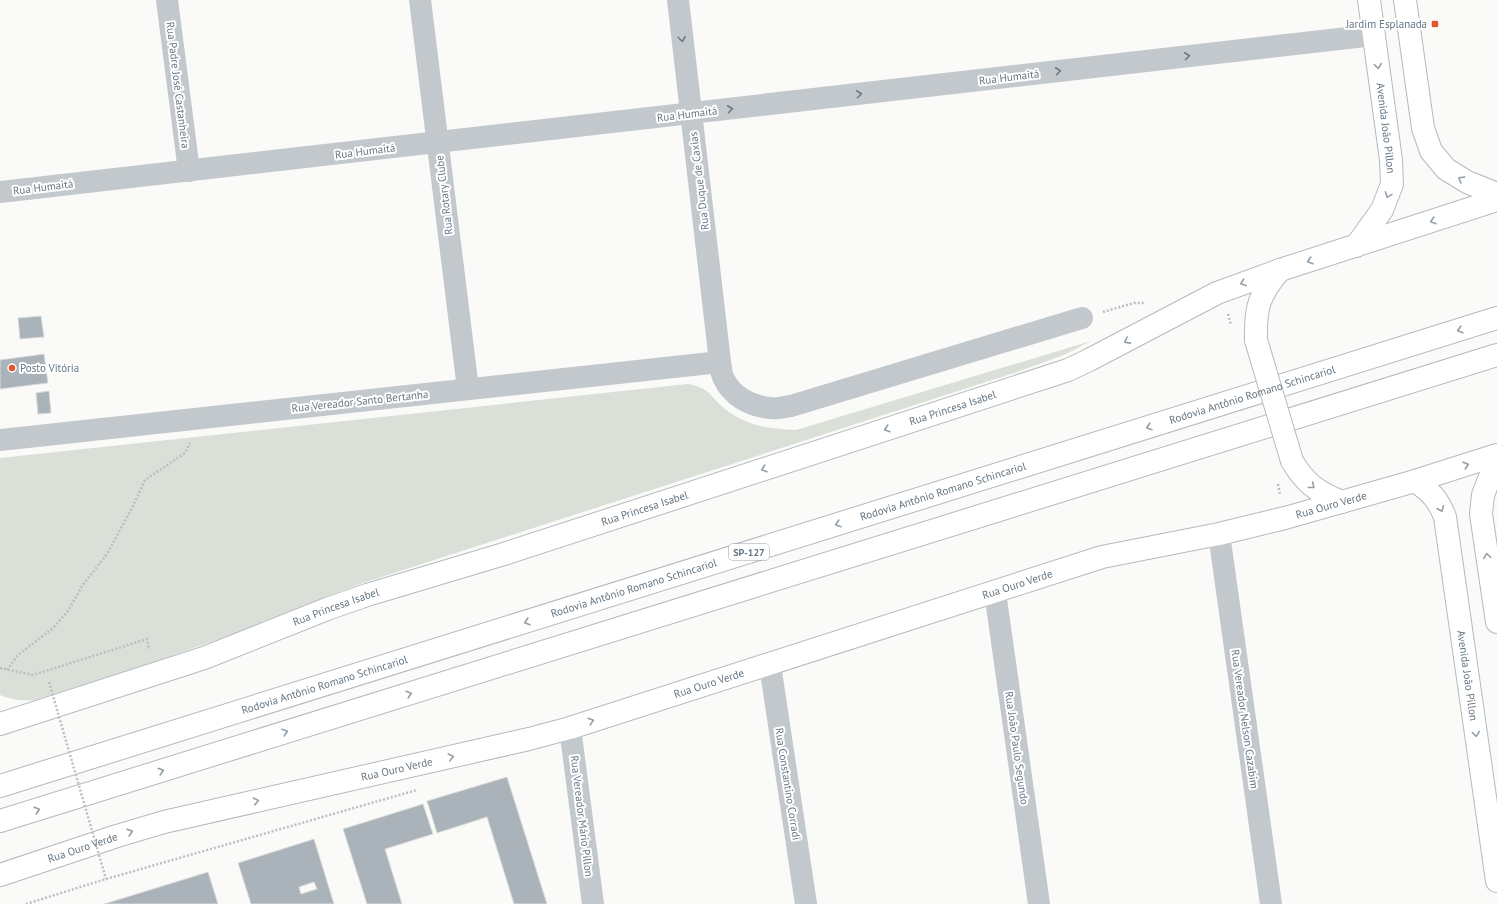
<svg xmlns="http://www.w3.org/2000/svg" width="1497" height="904" font-family="'PT Sans',sans-serif">
  <style>
    .green { fill: #dadfd7 }
    .building { fill: #aab3b9; stroke: #dcdcda; fill-rule: evenodd }
    .lines { fill: none; stroke-linecap: round; stroke-linejoin: round }
    .major-casing { stroke: #b5babe; stroke-width: 24 }
    .highway-casing { stroke: #b4b9bd; stroke-width: 24 }
    .path { stroke: #bbbfc2; stroke-width: 2.5; stroke-dasharray: 2 2; stroke-linecap: butt }
    .minor { stroke: #c3c8cc; stroke-width: 22 }
    .major { stroke: #fff; stroke-width: 22 }
    .highway { stroke: #fff; stroke-width: 22 }
    .major-bridge-casing { stroke: #b5babe; stroke-width: 24; stroke-linecap: butt }
    .path-bridge { stroke: #bbbfc2; stroke-width: 2.5; stroke-dasharray: 2 2; stroke-linecap: butt }
    .major-bridge { stroke: #fff; stroke-width: 22 }
    .oneway { stroke: #6a7a87 }
    .oneway2 { stroke: #939fa8 }
    .poi-dot { fill: #e4572e; stroke: #fff; stroke-width: 1.5 }
    .labels { text-anchor: middle; dominant-baseline: central; stroke-width: 4; stroke-linejoin: round; paint-order: stroke }
    .shield { fill: #fff; stroke: #939fa8; stroke-width: 1 }
    .shield-label { font-size: 10px; font-weight: bold; fill: #657683 }
    .poi-label { font-size: 11px; fill: #657683; stroke: #fff; text-anchor: end }
    .street-label { font-size: 11px; fill: #657683; stroke: #fff }
  </style>
  <rect width="100%" height="100%" fill="#fafaf8"/>
  <path class="green" d="M1091,341l-27,14 -47,17 -654,211c-55,19 -107,43 -161,62 -55,20 -112,37 -167,55 -13,1 -23,0 -35,-5v-237l688,-74c23,4 21,12 37,25 22,17 44,20 71,21z"/>
  <path class="building" d="M41,316l3,21 -24,2 -2,-21z
    M44,354l4,29 -48,6v-29z
    M49,391l2,22 -13,1 -2,-21z
    M507,777l40,127h-33l-27,-87 -50,16 -10,-32z
    M423,804l10,30 -48,15 17,55h-35l-24,-75z
    M314,839l20,65h-83l-13,-41zM314,882l3,7 -16,5 -2,-7z
    M208,872l10,32h-114z"/>
  <g class="lines">
    <defs>
      <g id="major">
        <path d="M1405,0l18,128 8,23 15,18 21,13 30,12"/>
        <path d="M1356,246l26,-36 10,-26 -1,-24 -22,-160"/>
        <path d="M1256,340c-1,-32 3,-46 24,-70"/>
        <path d="M1292,461c13,22 25,31 50,41"/>
        <path d="M1497,465l-6,9 -8,21 -2,19 16,108"/>
        <path id="s1" d="M1415,481c16,11 23,18 30,36l52,364"/>
        <path id="s2" d="M0,724l204,-66 123,-49 40,-14 137,-41 564,-184 21,-10 128,-67 63,-23 217,-70"/>
        <path id="s3" d="M0,875l117,-39 47,-14 365,-83 41,-11 532,-171 117,-23 66,-16 130,-37 82,-26"/>
      </g>
      <g id="highway">
        <path id="s4" d="M0,786l1497,-468"/>
        <path d="M0,821l1497,-466"/>
      </g>
    </defs>
    <use href="#major" class="major-casing"/>
    <use href="#highway" class="highway-casing"/>
    <path class="path" d="M1103,312l31,-9h11
      M1228,314l3,11
      M1278,484l2,11
      M0,668l33,7 114,-36 2,11
      M7,670l11,-15 35,-27 15,-17 14,-25 25,-32 26,-48 12,-26 40,-27 5,-10
      M26,904l80,-25 311,-89"/>
    <path class="minor" d="M167,0l22,171
      M420,0l48,389
      M678,0l42,362c1,5 1,11 3,15 8,19 27,29 47,31 6,1 14,-1 21,-2l291,-88
      M0,192l1374,-157
      M0,440l720,-78
      M1219,534l52,370
      M995,592l44,312
      M770,665l36,239
      M570,728l23,176"/>
    <use href="#major" class="major"/>
    <use href="#highway" class="highway"/>
    <defs>
      <path id="major-bridge" d="M1256,340l36,121"/>
    </defs>
    <use href="#major-bridge" class="major-bridge-casing"/>
    <path class="path-bridge" d="M49,682l57,197"/>
    <use href="#major-bridge" class="major-bridge"/>
  </g>
  <defs><path id="oneway-chevron" d="M-2-3.5L2.5 0L-2 3.5" fill="none" stroke-width="1.6" stroke-linecap="round" stroke-linejoin="round"/></defs>
  <g class="oneway">
    <use href="#oneway-chevron" transform="translate(682 39) rotate(83)"/>
    <use href="#oneway-chevron" transform="translate(1187 56) rotate(-7)"/>
    <use href="#oneway-chevron" transform="translate(1058 71) rotate(-7)"/>
    <use href="#oneway-chevron" transform="translate(859 94) rotate(-7)"/>
    <use href="#oneway-chevron" transform="translate(730 109) rotate(-7)"/>
  </g>
  <g class="oneway2">
    <use href="#oneway-chevron" transform="translate(1378 66) rotate(82)"/>
    <use href="#oneway-chevron" transform="translate(1461 179) rotate(-148)"/>
    <use href="#oneway-chevron" transform="translate(1388 195) rotate(111)"/>
    <use href="#oneway-chevron" transform="translate(1433 221) rotate(162)"/>
    <use href="#oneway-chevron" transform="translate(1310 261) rotate(163)"/>
    <use href="#oneway-chevron" transform="translate(1243 283) rotate(160)"/>
    <use href="#oneway-chevron" transform="translate(1460 330) rotate(163)"/>
    <use href="#oneway-chevron" transform="translate(1127 341) rotate(152)"/>
    <use href="#oneway-chevron" transform="translate(1149 427) rotate(163)"/>
    <use href="#oneway-chevron" transform="translate(887 429) rotate(162)"/>
    <use href="#oneway-chevron" transform="translate(1466 465) rotate(-18)"/>
    <use href="#oneway-chevron" transform="translate(764 469) rotate(162)"/>
    <use href="#oneway-chevron" transform="translate(1312 486) rotate(39)"/>
    <use href="#oneway-chevron" transform="translate(1441 509) rotate(67)"/>
    <use href="#oneway-chevron" transform="translate(838 524) rotate(163)"/>
    <use href="#oneway-chevron" transform="translate(1487 556) rotate(-98)"/>
    <use href="#oneway-chevron" transform="translate(527 622) rotate(163)"/>
    <use href="#oneway-chevron" transform="translate(409 694) rotate(-17)"/>
    <use href="#oneway-chevron" transform="translate(591 721) rotate(-18)"/>
    <use href="#oneway-chevron" transform="translate(285 732) rotate(-17)"/>
    <use href="#oneway-chevron" transform="translate(1476 734) rotate(82)"/>
    <use href="#oneway-chevron" transform="translate(451 757) rotate(-13)"/>
    <use href="#oneway-chevron" transform="translate(161 771) rotate(-17)"/>
    <use href="#oneway-chevron" transform="translate(256 801) rotate(-13)"/>
    <use href="#oneway-chevron" transform="translate(37 810) rotate(-17)"/>
    <use href="#oneway-chevron" transform="translate(130 832) rotate(-16)"/>
  </g>
  <g class="poi-dot">
    <rect x="1431" y="20" width="8" height="8" rx="2"/>
    <circle cx="12" cy="368" r="4"/>
  </g>
  <g class="labels">
    <rect class="shield" x="729" y="544" width="40" height="16" rx="3"/>
    <g class="shield-label">
      <text x="749" y="552">SP-127</text>
    </g>
    <g class="poi-label">
      <text x="1427" y="24">Jardim Esplanada</text>
      <text x="20" y="368" text-anchor="start">Posto Vitória</text>
    </g>
    <g class="street-label">
      <text transform="translate(1009 77) rotate(-7)">Rua Humaitá</text>
      <text transform="translate(178 85) rotate(83)">Rua Padre José Castanheira</text>
      <text transform="translate(687 114) rotate(-7)">Rua Humaitá</text>
      <text transform="translate(1386 128) rotate(83)">Avenida João Pillon</text>
      <text transform="translate(365 151) rotate(-7)">Rua Humaitá</text>
      <text transform="translate(699 181) rotate(-97)">Rua Duque de Caxias</text>
      <text transform="translate(43 187) rotate(-7)">Rua Humaitá</text>
      <text transform="translate(444 195) rotate(-97)">Rua Rotary Clube</text>
      <text stroke="none"><textPath href="#s4" startOffset="1312">Rodovia Antônio Romano Schincariol</textPath></text>
      <text transform="translate(360 401) rotate(-6)">Rua Vereador Santo Bertanha</text>
      <text stroke="none"><textPath href="#s2" startOffset="1004">Rua Princesa Isabel</textPath></text>
      <text stroke="none"><textPath href="#s4" startOffset="988">Rodovia Antônio Romano Schincariol</textPath></text>
      <text stroke="none"><textPath href="#s3" startOffset="1383">Rua Ouro Verde</textPath></text>
      <text stroke="none"><textPath href="#s2" startOffset="680">Rua Princesa Isabel</textPath></text>
      <text stroke="none"><textPath href="#s3" startOffset="1059">Rua Ouro Verde</textPath></text>
      <text stroke="none"><textPath href="#s4" startOffset="664">Rodovia Antônio Romano Schincariol</textPath></text>
      <text stroke="none"><textPath href="#s2" startOffset="356">Rua Princesa Isabel</textPath></text>
      <text stroke="none"><textPath href="#s1" startOffset="208">Avenida João Pillon</textPath></text>
      <text stroke="none"><textPath href="#s3" startOffset="735">Rua Ouro Verde</textPath></text>
      <text stroke="none"><textPath href="#s4" startOffset="340">Rodovia Antônio Romano Schincariol</textPath></text>
      <text transform="translate(1245 719) rotate(82)">Rua Vereador Nelson Cazabim</text>
      <text transform="translate(1017 748) rotate(82)">Rua João Paulo Segundo</text>
      <text stroke="none"><textPath href="#s3" startOffset="411">Rua Ouro Verde</textPath></text>
      <text transform="translate(788 784) rotate(81)">Rua Constantino Corradi</text>
      <text transform="translate(582 816) rotate(83)">Rua Vereador Mário Pillon</text>
      <text stroke="none"><textPath href="#s3" startOffset="87">Rua Ouro Verde</textPath></text>
    </g>
  </g>
</svg>
